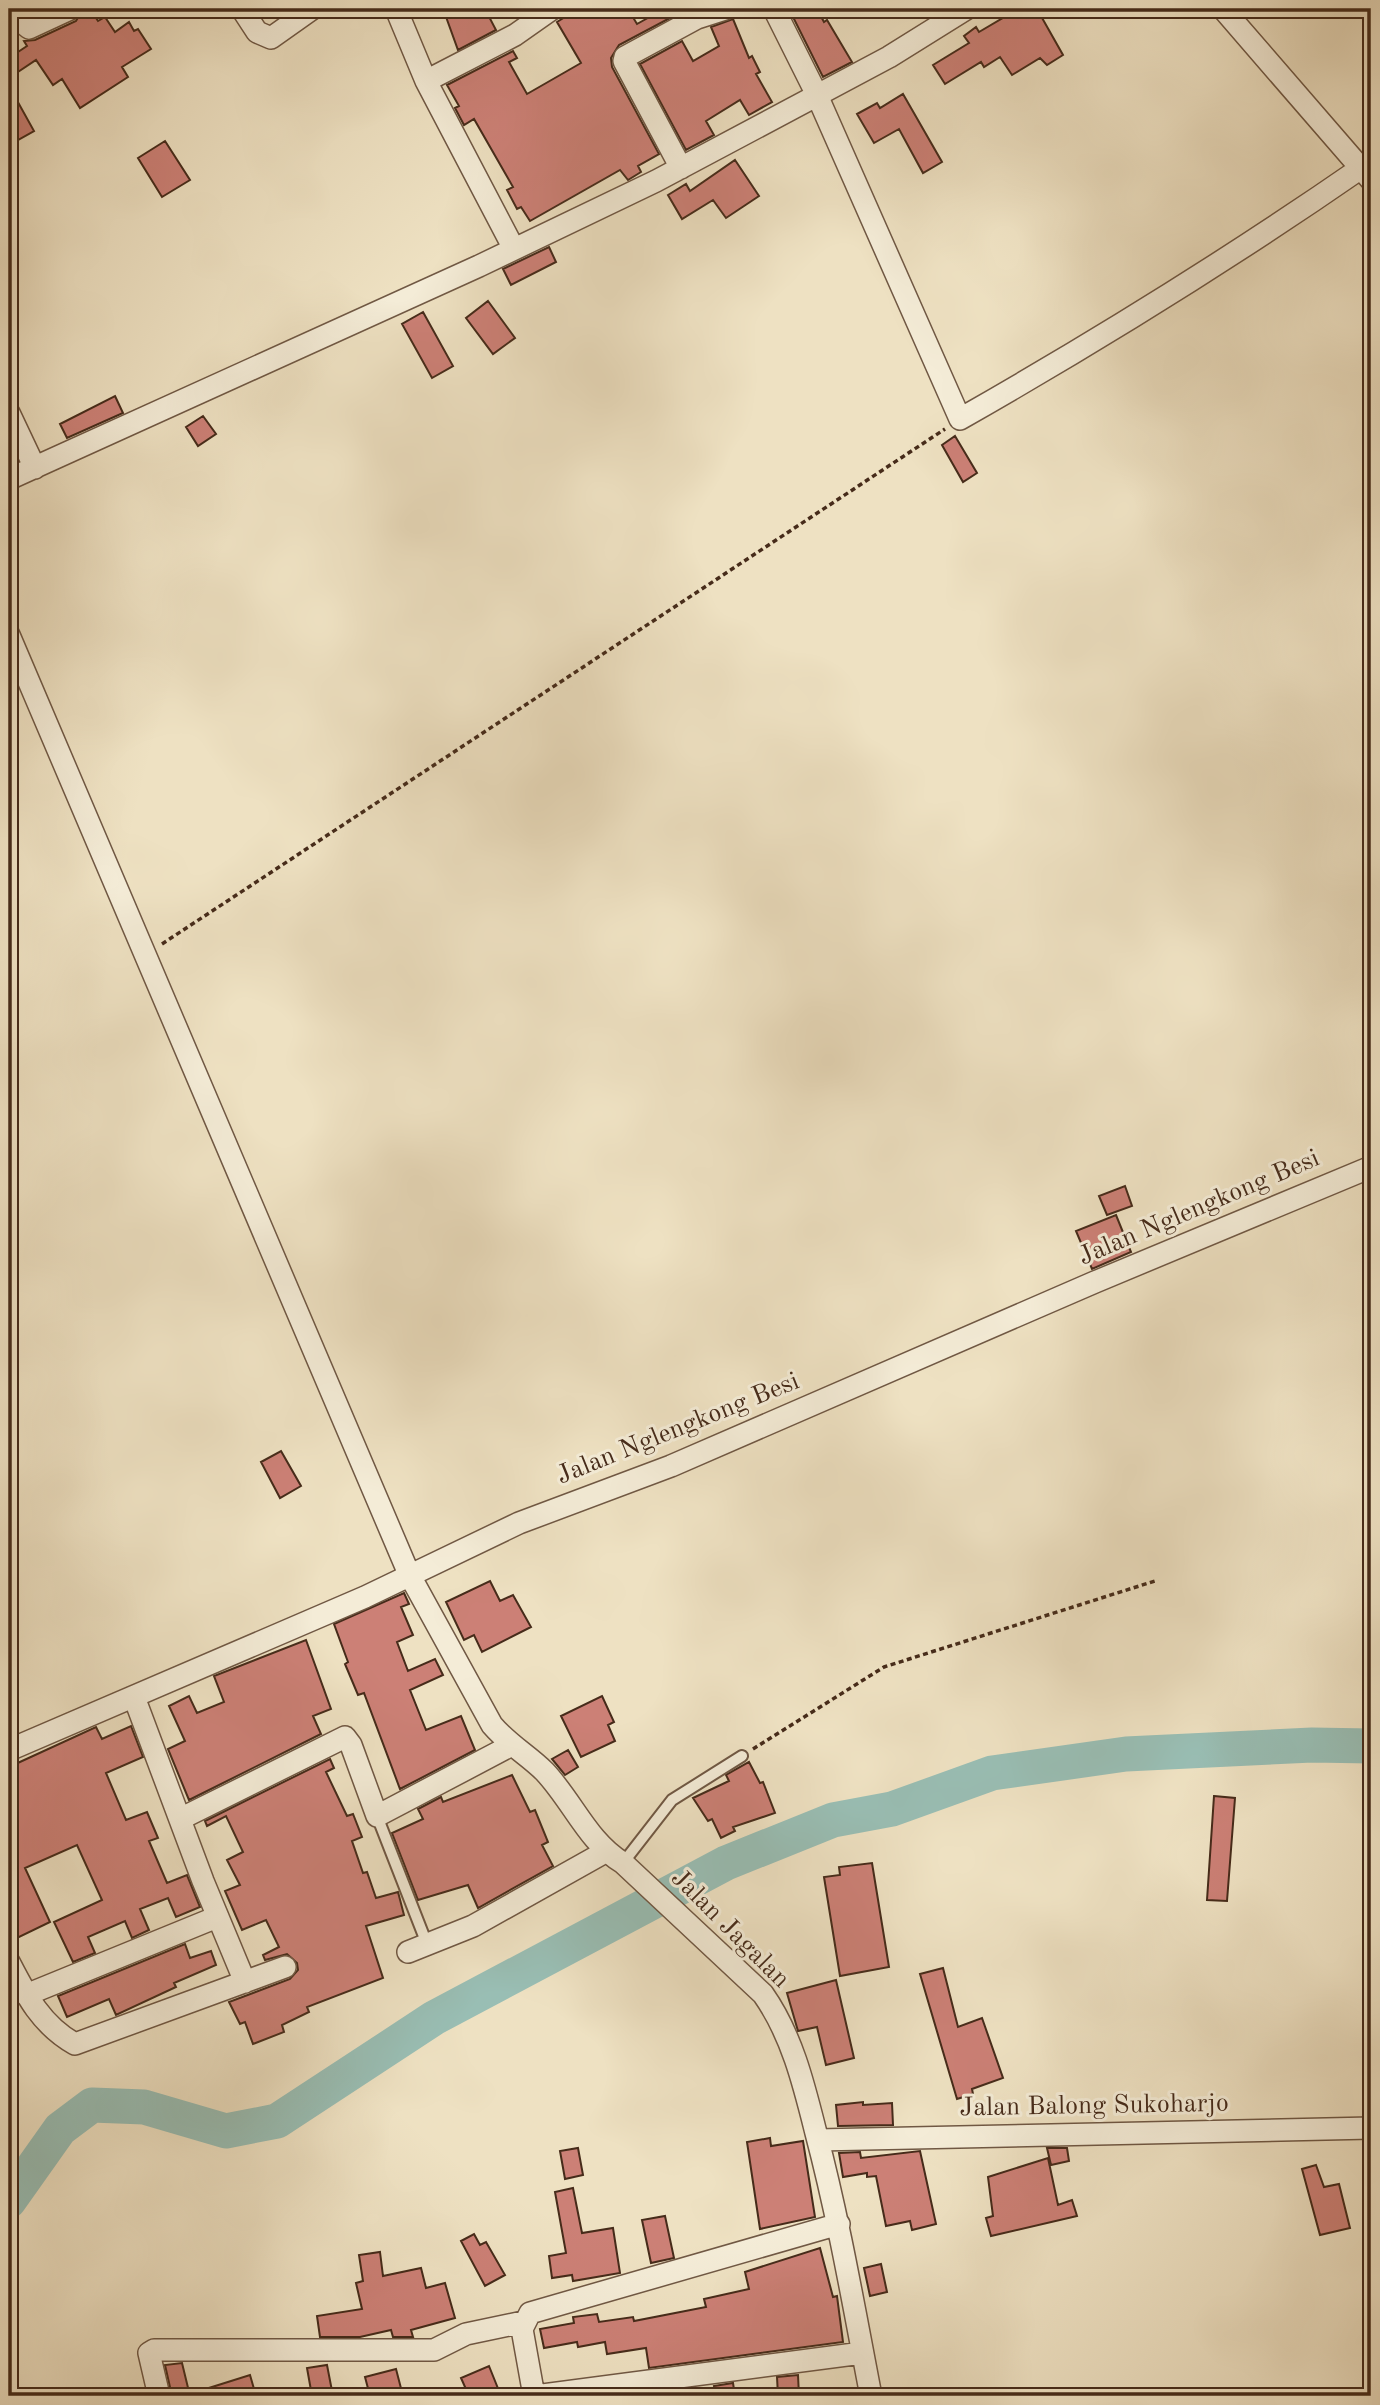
<svg xmlns="http://www.w3.org/2000/svg" width="1380" height="2405" font-family="'Old Standard TT',serif">
  <style>
    .lines { fill: none; stroke-linecap: round; stroke-linejoin: round }
    .river { stroke: #99beb4; stroke-width: 35 }
    .building { fill: #cc8076; stroke: #462b1a; stroke-width: 2 }
    .service-casing { stroke: #705844; stroke-width: 14 }
    .minor-casing { stroke: #705844; stroke-width: 24 }
    .path { stroke: #462b1a; stroke-width: 3.5; stroke-dasharray: 5 3.5; stroke-linecap: butt }
    .service { stroke: #f4ecd7; stroke-width: 10 }
    .minor { stroke: #f4ecd7; stroke-width: 21 }
    .labels { text-anchor: middle; dominant-baseline: central; stroke-width: 6; stroke-linejoin: round; paint-order: stroke }
    .street-label { font-size: 26px; fill: #462b1a; stroke: #f4ecd7 }
  </style>
  <rect width="100%" height="100%" fill="#eee1c2"/>
  <filter id="stains"><feTurbulence type="fractalNoise" baseFrequency=".00286" numOctaves="4"/><feColorMatrix values="0 0 0 0 .2 0 0 0 0 .09 0 0 0 0 .02 0 0 0 .5 -.17"/></filter>
  <radialGradient id="worn" r=".72"><stop offset=".6" stop-color="#630" stop-opacity="0"/><stop offset="1" stop-color="#630" stop-opacity=".3"/></radialGradient>
  <g class="lines">
    <path class="river" d="M9,2201l51,-72 32,-24 52,2 82,24 51,-10 157,-103 292,-155 107,-43 59,-11 100,-36 134,-19 186,-9 59,1"/>
  </g>
  <path class="building" d="M83,9h7l8,12 7,-4 10,15 14,-10 5,9 4,-2 13,20 -29,18 6,10 -48,31 -18,-29 -9,6 -17,-25 -27,18v-20l18,-12 -3,-5 11,-1 41,-19z
    M455,9h30l11,21 -38,20 -13,-36z
    M578,9h50l9,15 27,-15h23l-68,36 -8,13 1,9 47,87 -21,12 3,6 -13,8 -8,-10 -90,51 -9,-14 -4,2 -10,-19 6,-3 -39,-68 -10,6 -9,-17 4,-2 -12,-21 66,-34 4,7 -8,4 18,32 54,-31 -24,-41z
    M789,9h28l7,13 3,-2 25,42 -29,15z
    M1018,9h19l26,46 -16,10 -7,-7 -28,17 -12,-18 -16,10 -3,-5 -36,22 -12,-19 36,-22 -5,-7 12,-9 3,5z
    M733,19l16,39 3,-2 8,16 -4,2 16,28 -23,13 -9,-15 -34,21 8,14 -28,15 -46,-86 42,-23 11,20 26,-15 -8,-19z
    M9,86l25,45 -25,14z
    M903,94l39,68 -19,11 -24,-44 -25,14 -17,-29 20,-11 3,5z
    M165,141l25,39 -28,17 -24,-39z
    M735,160l24,36 -33,22 -13,-18 -31,19 -14,-24 18,-11 4,7z
    M549,247l7,15 -45,23 -8,-16z
    M488,301l27,37 -22,16 -27,-36z
    M423,312l30,54 -21,12 -30,-54z
    M115,396l8,17 -56,25 -7,-14z
    M203,416l13,18 -18,12 -12,-19z
    M955,436l22,37 -14,9 -21,-37z
    M1125,1186l7,20 -25,9 -8,-19z
    M1116,1215l15,37 -39,17 -16,-38z
    M281,1451l20,35 -21,12 -19,-36z
    M490,1581l10,20 13,-6 18,32 -49,25 -8,-17 -10,5 -18,-38z
    M404,1593l5,11 -8,3 12,28 -16,7 11,29 27,-12 8,16 -33,15 16,40 35,-14 14,34 -75,39 -36,-96 -6,2 -13,-31 3,-2 -14,-38z
    M306,1640l25,69 -18,7 8,18 -132,66 -21,-51 17,-8 -16,-35 20,-10 8,17 27,-11 -10,-26z
    M602,1696l12,26 -6,3 7,16 -34,16 -20,-41z
    M131,1726l12,31 -37,16 20,47 21,-8 11,26 -9,3 18,42 20,-8 13,32 -24,10 -8,-19 -28,11 9,21 -17,8 -7,-17 -37,16 7,16 -22,9 -19,-40 48,-22 -25,-55 -52,23 25,54 -35,17 -6,-12v-160l87,-40 6,12z
    M568,1750l10,17 -13,8 -13,-16z
    M330,1759l4,9 -8,4 21,44 6,-2 9,23 -10,4 11,32 4,-1 9,26 22,-6 6,23 -38,11 17,52 -76,29 2,5 -27,13 2,7 -31,12 -8,-22 -5,2 -11,-22 61,-23 8,-9 -1,-7 -10,-9 -22,6 -2,-5 16,-8 -13,-27 -24,10 -17,-39 15,-6 -13,-25 16,-8 -17,-36 -19,10 -2,-5z
    M749,1762l11,21 3,-1 12,31 -42,14 2,4 -14,7 -9,-19 -4,2 -15,-23 36,-17 -3,-6z
    M512,1775l18,37 5,-2 13,32 -6,3 11,21 -75,42 -10,-23 -50,15 -26,-67 31,-14 -5,-10 23,-12 2,5z
    M1214,1796l21,2 -8,103 -20,-1z
    M872,1863l17,104 -49,9 -16,-99 16,-2 -1,-8z
    M185,1944l5,14 21,-7 5,14 -42,18 2,4 -60,28 -7,-16 -42,18 -9,-21z
    M943,1968l15,59 24,-9 21,60 -31,11 1,5 -16,5 -37,-125z
    M836,1980l18,78 -28,7 -9,-38 -19,4 -11,-38z
    M863,2102v3l29,-2 1,22 -55,1 -2,-21z
    M770,2138l1,8 32,-5 12,76 -55,12 -13,-87z
    M578,2148l5,27 -18,4 -5,-28z
    M1047,2148h20l2,13 -18,4z
    M920,2151l16,73 -24,6 -2,-9 -24,5 -10,-50 -9,1v-4l-24,4 -4,-24 21,-1 1,6z
    M1048,2158l10,47 14,-5 5,16 -86,20 -5,-18 7,-2 -5,-39z
    M1316,2165l8,22 15,-3 11,44 -30,7 -18,-66z
    M573,2188l9,45 31,-5 7,45 -47,8 -1,-6 -20,3 -3,-22 17,-3 -11,-61z
    M665,2216l9,42 -23,5 -9,-43z
    M474,2234l6,11 6,-3 19,33 -20,11 -24,-45z
    M820,2248l13,49 4,-1 6,46 -194,26 -3,-20 -39,6 -2,-12 -27,5 -1,-5 -33,6 -4,-19 34,-6 -1,-6 24,-3 2,8 34,-5 1,4 72,-14 -2,-8 45,-10 -4,-17z
    M380,2252l3,24 38,-8 5,20 19,-5 10,35 -44,12 2,7h-20l-2,-7 -31,7h-40l-3,-21 45,-7 -6,-26 7,-2 -4,-26z
    M881,2264l6,28 -17,4 -6,-28z
    M182,2363l8,33h-18l-7,-31z
    M327,2365l6,31h-21l-5,-28z
    M489,2366l12,30h-32l-8,-18z
    M396,2369l7,27h-33l-5,-19z
    M250,2375l6,21h-62l-1,-3z
    M798,2375l1,21h-21l-1,-19z
    M733,2383l2,13h-19l-2,-10z"/>
  <g class="lines">
    <defs>
      <path id="service" d="M377,1816l50,128
        M623,1863l49,-63 70,-44"/>
      <path id="minor" d="M242,9l15,23 14,6 41,-29
        M396,9l30,72 88,168
        M774,9l42,84 144,326c137,-78 271,-161 401,-251
        M1223,9l148,171
        M9,12l20,16 41,-19
        M426,81l89,-46 37,-26
        M681,168l-57,-107 1,-4 72,-39 28,-9
        M9,413l26,55
        M9,479l470,-213 177,-85 233,-124 77,-48
        M9,635l400,939 83,151c17,20 36,30 53,47 28,30 43,70 78,91l140,131c29,41 41,91 53,139 23,87 38,175 55,263
        M134,1697l69,184 42,101
        M9,1750l356,-153 154,-74 152,-57 424,-184 276,-115
        M180,1819l165,-82 6,8 26,71 133,-70
        M408,1952l65,-26 132,-74
        M9,1962c17,33 32,63 66,82l210,-77
        M26,1995l191,-78
        M818,2140l553,-12
        M159,2396l-10,-43 5,-3h280l32,-16 57,-12
        M534,2396l-12,-67 8,-16 309,-89
        M535,2396l327,-43"/>
    </defs>
    <use href="#service" class="service-casing"/>
    <use href="#minor" class="minor-casing"/>
    <path class="path" d="M162,944l783,-515
      M753,1749l131,-82 274,-87"/>
    <use href="#service" class="service"/>
    <use href="#minor" class="minor"/>
  </g>
  <g class="labels">
    <g class="street-label">
      <text transform="translate(1199 1208) rotate(-23)">Jalan Nglengkong Besi</text>
      <text transform="translate(678 1429) rotate(-22)">Jalan Nglengkong Besi</text>
      <text transform="translate(730 1929) rotate(45)">Jalan Jagalan</text>
      <text transform="translate(1094 2106) rotate(-1)">Jalan Balong Sukoharjo</text>
    </g>
  </g>
  <rect width="1380" height="2405" fill="none" stroke="#eee1c2" stroke-width="35"/>
  <rect x="10" y="10" width="1359" height="2384" fill="none" stroke="#462b1a" stroke-width="3.5"/>
  <rect x="18" y="18" width="1345" height="2370" fill="none" stroke="#462b1a" stroke-width="2"/>
  <rect width="100%" height="100%" filter="url(#stains)"/>
  <rect width="100%" height="100%" fill="url(#worn)"/>
</svg>
